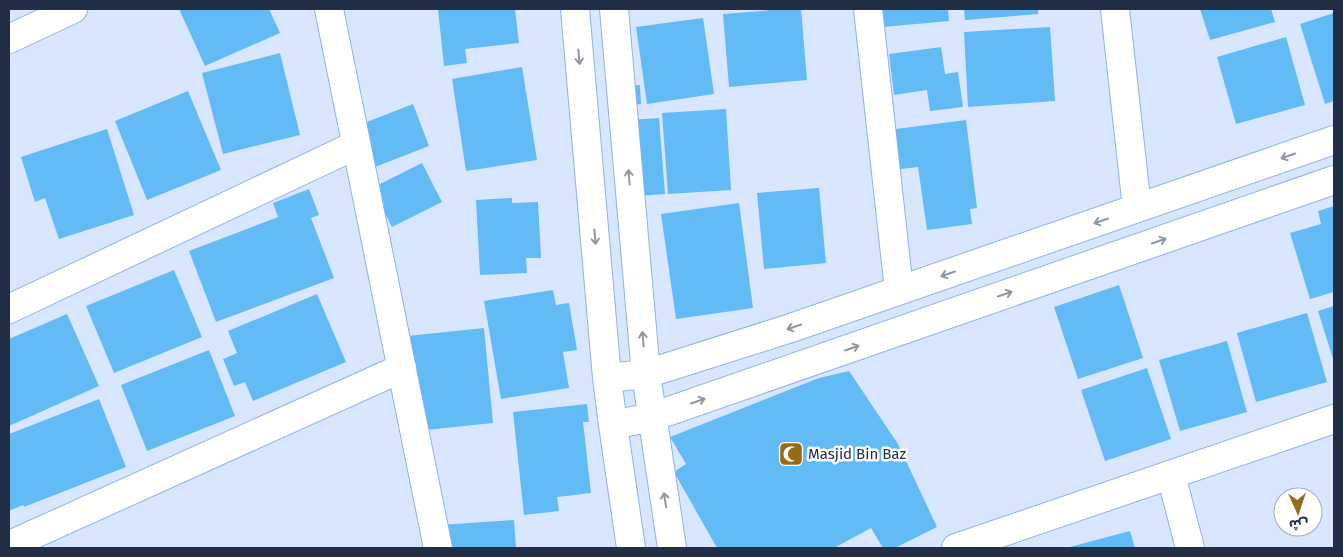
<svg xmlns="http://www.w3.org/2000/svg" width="1343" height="557" font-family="'Fira Sans','Noto Sans Arabic',sans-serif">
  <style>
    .building { fill: #62bbf5 }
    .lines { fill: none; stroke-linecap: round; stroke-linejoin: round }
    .minor-casing { stroke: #8eb2eb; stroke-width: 30 }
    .minor { stroke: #fff; stroke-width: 28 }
    .oneway { stroke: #9097a2 }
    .labels { text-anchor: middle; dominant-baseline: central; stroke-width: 5; stroke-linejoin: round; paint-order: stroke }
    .poi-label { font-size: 15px; fill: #212f46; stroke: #fff; text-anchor: start }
  </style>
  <rect width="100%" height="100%" fill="#d8e7ff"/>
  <path class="building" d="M179,9h90l11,24 -75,33z
    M438,9h77l4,34 -54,6 2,14 -23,3z
    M784,9h17l6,71 -78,7 -6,-73z
    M870,9h78l1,12 -77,7z
    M964,9h74v5l-73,6z
    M1200,9h71l4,13 -65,18z
    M1334,13v88l-9,3 -25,-80z
    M703,18l11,76 -67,10 -11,-77z
    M1050,27l5,74 -87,6 -4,-75z
    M1286,37l19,68 -69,19 -19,-67z
    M941,47l4,27 13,-2 5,35 -33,4 -3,-21 -33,5 -5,-41z
    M280,53l20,82 -77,19 -21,-81z
    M522,67l15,93 -71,11 -14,-92z
    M640,85l1,19 -15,2 -1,-20z
    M188,91l33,79 -74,30 -32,-79z
    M413,104l16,42 -54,21 -16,-42z
    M726,109l5,81 -63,4 -6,-81z
    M659,118l6,76 -28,2 -6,-76z
    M966,120l11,88 -7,1 2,15 -45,6 -9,-63 -25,3 -5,-40z
    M107,129l27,86 -75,24 -14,-41 -10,4 -14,-45z
    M422,163l20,39 -50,25 -20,-39z
    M819,188l7,75 -62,6 -7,-76z
    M309,189l10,26 -8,3 23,60 -118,44 -27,-71 89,-34 -5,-14z
    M512,198v5l26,-1 3,56h-15l1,15 -47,2 -4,-75z
    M739,203l14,105 -77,11 -15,-105z
    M1334,206v86l-24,7 -20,-66 31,-9 -3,-13z
    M174,270l28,67 -88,36 -28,-67z
    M1119,285l24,73 -65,21 -24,-72z
    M553,290l3,15 13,-2 8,47 -14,2 6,36 -68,11 -17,-98z
    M317,294l29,68 -93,39 -8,-19 -11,4 -11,-27 14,-6 -9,-22z
    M1334,306v56l-16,-51z
    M1307,313l20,69 -71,20 -19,-69z
    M67,314l32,72 -90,40v-87z
    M484,328l9,95 -77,8 -9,-95z
    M1227,341l20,71 -67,19 -21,-71z
    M209,350l26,66 -88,35 -26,-66z
    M1147,368l24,71 -66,22 -24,-71z
    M849,371l49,73 39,83 -42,21h-12l-12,-20 -37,20h-117l-43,-76 12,-8 -16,-27 149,-59z
    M99,399l27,68 -102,40 -1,-2 -14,6v-77z
    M587,404l2,18h-6l8,71 -34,4 2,14 -35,4 -11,-103z
    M514,520l2,28h-74l-2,-23z
    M1130,531l5,17h-69z"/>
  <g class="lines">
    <defs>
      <path id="minor" d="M329,9l109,539
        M575,9l32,369 6,47 18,123
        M614,9l32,365 26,174
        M868,9l31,281
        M1115,9l22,199
        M9,39l64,-30
        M9,309l347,-164
        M607,378l39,-4 142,-45 546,-189
        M613,425l39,-8 682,-237
        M1171,475l19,73
        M10,545l392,-177
        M956,548l378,-129"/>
    </defs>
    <use href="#minor" class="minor-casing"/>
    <use href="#minor" class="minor"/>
  </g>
  <defs><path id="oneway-shaft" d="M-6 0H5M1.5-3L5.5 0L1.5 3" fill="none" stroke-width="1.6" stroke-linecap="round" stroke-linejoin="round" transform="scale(1.25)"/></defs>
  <g class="oneway">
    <use href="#oneway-shaft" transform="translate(579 57) rotate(85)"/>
    <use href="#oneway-shaft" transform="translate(1288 156) rotate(161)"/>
    <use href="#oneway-shaft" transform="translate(629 177) rotate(-95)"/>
    <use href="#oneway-shaft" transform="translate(1101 221) rotate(161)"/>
    <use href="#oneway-shaft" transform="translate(595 237) rotate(85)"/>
    <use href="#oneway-shaft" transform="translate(1159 241) rotate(-19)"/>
    <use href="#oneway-shaft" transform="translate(948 274) rotate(161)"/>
    <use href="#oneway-shaft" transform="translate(1005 294) rotate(-19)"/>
    <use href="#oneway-shaft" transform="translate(794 327) rotate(161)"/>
    <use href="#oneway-shaft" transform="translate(643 339) rotate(-95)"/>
    <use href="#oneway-shaft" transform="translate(852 348) rotate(-19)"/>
    <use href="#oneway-shaft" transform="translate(698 401) rotate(-19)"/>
    <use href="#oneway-shaft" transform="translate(665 500) rotate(-99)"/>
  </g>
  <defs>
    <symbol id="mosque-square" viewBox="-11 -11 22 22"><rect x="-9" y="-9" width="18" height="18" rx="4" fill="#966c18" stroke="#fff"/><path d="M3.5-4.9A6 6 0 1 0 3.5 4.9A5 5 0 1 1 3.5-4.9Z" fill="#fff"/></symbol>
  </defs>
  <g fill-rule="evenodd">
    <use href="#mosque-square" x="777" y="440" width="28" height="28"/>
  </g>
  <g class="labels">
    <g class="poi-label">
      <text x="808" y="454">Masjid Bin Baz</text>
    </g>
  </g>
  <rect width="1343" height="557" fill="none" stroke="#212f46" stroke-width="20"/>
  <g transform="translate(1298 512) rotate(177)"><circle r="24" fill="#ffffff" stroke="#a6acb5"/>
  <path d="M0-4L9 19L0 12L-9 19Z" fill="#966c18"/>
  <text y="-8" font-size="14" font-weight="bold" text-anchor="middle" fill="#212f46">ش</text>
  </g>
</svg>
